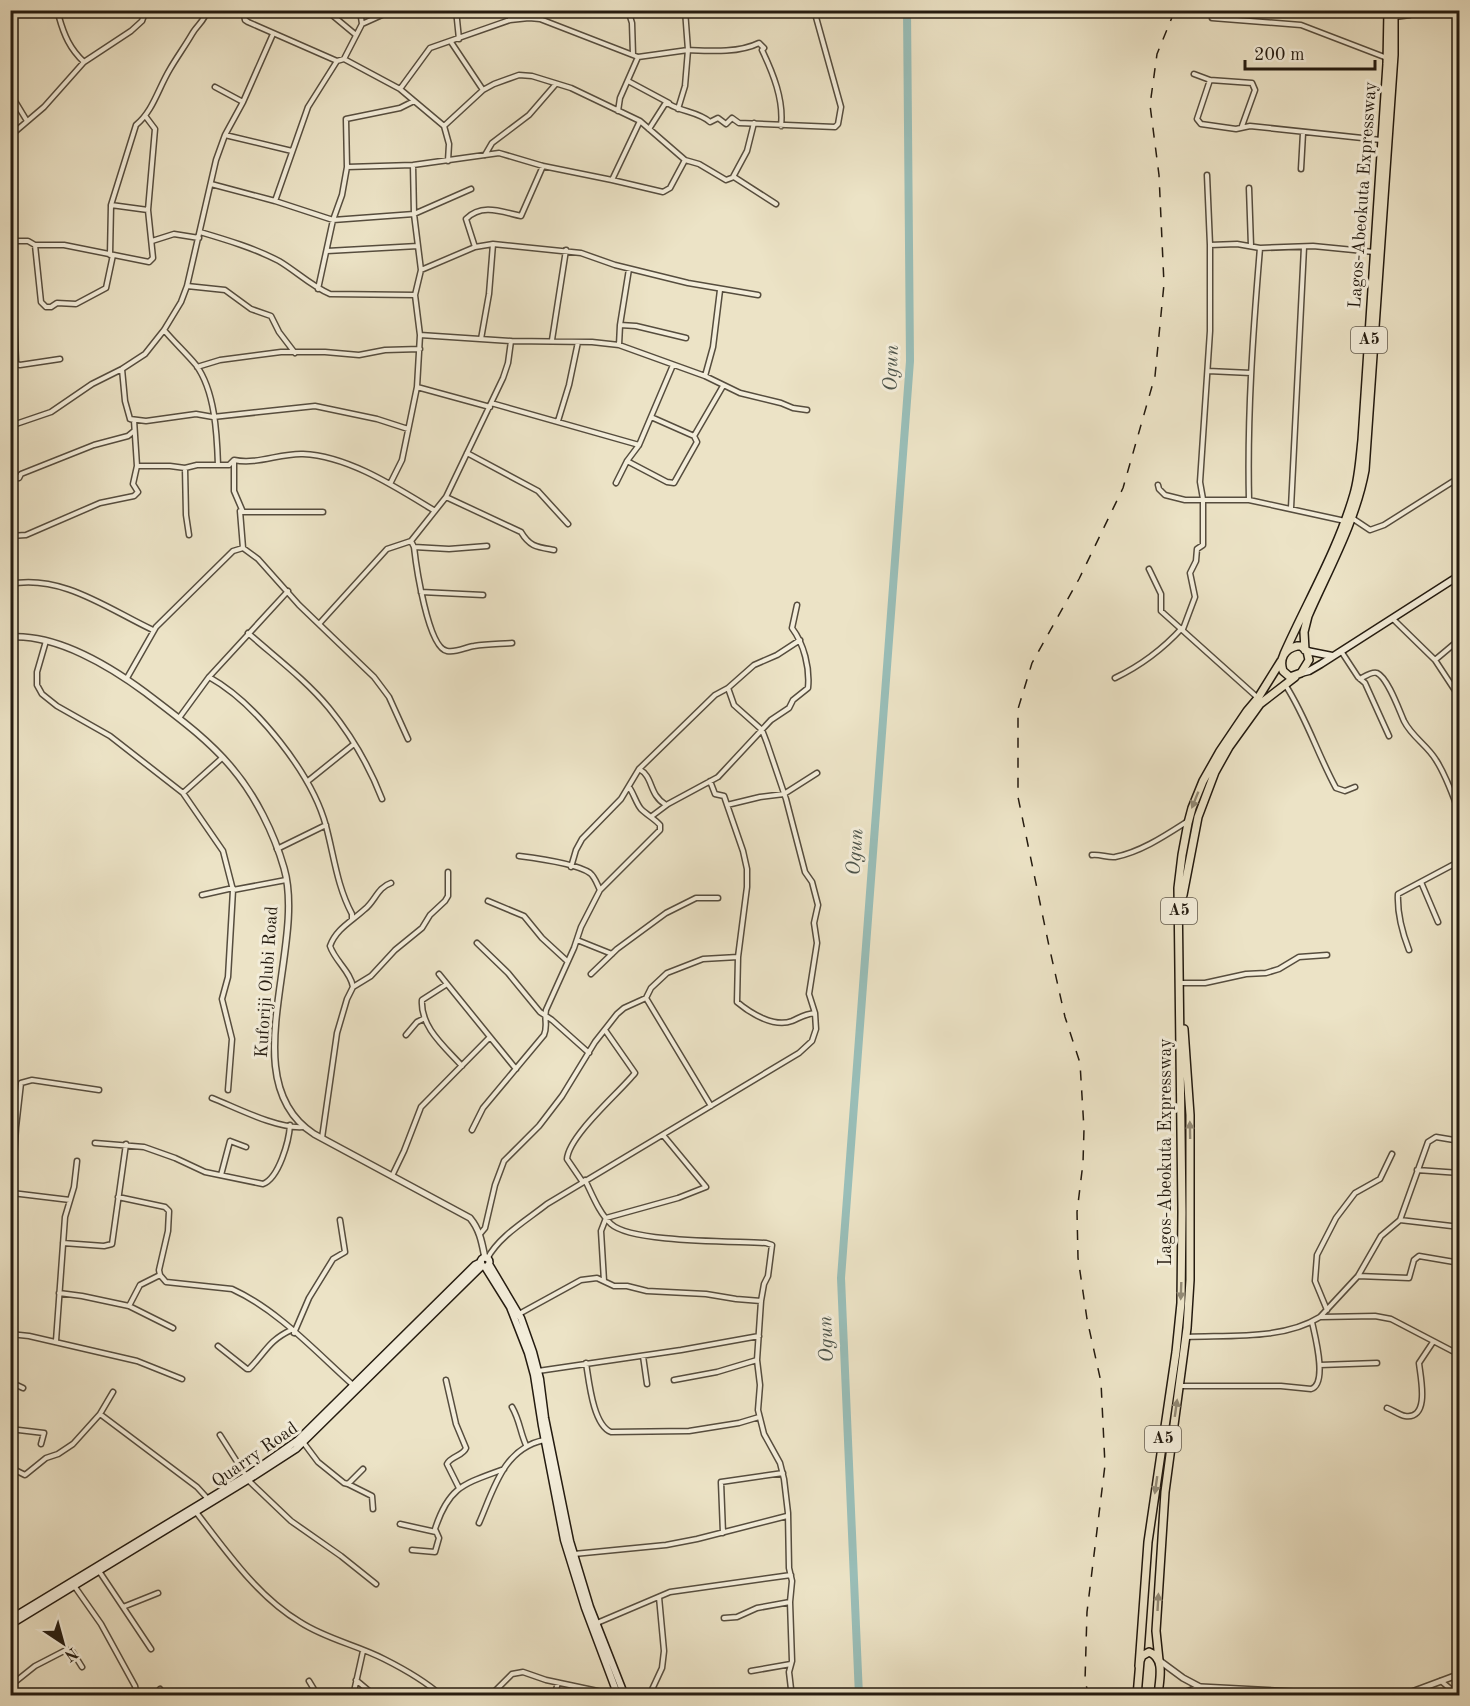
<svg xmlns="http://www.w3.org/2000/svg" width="1470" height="1706" font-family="'Old Standard TT',serif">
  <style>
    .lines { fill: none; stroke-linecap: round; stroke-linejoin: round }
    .river { stroke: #99beb8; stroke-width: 8 }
    .minor-casing { stroke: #564d3e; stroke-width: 7 }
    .tertiary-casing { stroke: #564d3e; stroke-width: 8 }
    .secondary-casing { stroke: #241b10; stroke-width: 9 }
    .trunk-casing { stroke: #241b10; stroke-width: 10 }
    .minor { stroke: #f3edda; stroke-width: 4 }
    .tertiary { stroke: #f3edda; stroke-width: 5 }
    .secondary { stroke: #f3edda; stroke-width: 6 }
    .trunk { stroke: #ece3c6; stroke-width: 7 }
    .rail { stroke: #241b10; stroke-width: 1.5; stroke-dasharray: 10 10; stroke-linecap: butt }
    .oneway { fill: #928974 }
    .labels { text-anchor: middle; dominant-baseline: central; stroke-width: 6; stroke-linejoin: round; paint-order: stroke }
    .shield { fill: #f3edda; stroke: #625a4d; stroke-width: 1.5 }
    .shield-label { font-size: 16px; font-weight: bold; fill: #241b10 }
    .street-label { font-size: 18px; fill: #241b10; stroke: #f3edda }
    .water-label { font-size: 20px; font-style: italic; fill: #4d544b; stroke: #f3edda }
  </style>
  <rect width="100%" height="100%" fill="#ece3c6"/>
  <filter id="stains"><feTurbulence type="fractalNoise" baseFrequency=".00333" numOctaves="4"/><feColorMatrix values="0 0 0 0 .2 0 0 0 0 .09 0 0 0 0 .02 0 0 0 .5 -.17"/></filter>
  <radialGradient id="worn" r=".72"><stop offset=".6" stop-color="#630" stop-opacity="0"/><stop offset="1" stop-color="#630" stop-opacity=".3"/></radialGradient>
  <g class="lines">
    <path class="river" d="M859,1696l-18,-418 69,-917 -3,-351"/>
    <defs>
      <path id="minor" d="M243,10l2,10 3,2 89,39 7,-2 56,30 44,37 5,18 -1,17
        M326,10l30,25
        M360,10l2,14
        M456,10l3,29
        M509,10l1,10
        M628,10l4,13 1,32
        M685,10l3,40c22,1 51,3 71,-7l5,5 -2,2c11,23 22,50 19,76
        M1399,10l-4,7 15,-2
        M59,17c5,18 11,32 25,45
        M1212,18l89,7 86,33
        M451,42l32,48
        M10,57l4,-47
        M344,59l18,-35 31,-14
        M1194,74l16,6 42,3 3,7 -13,36
        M1210,80l-13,39 4,5 35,5 14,-3 131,14
        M628,81l41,22
        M215,87l28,15
        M400,89l30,-41 80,-28 19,-2 11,1 98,38 50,-7 -3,36 -7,23
        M10,93l17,28
        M618,111l2,-13 18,-41
        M444,126l39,-36 11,-6 25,-9 13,1 39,12 69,33 45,39 14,4 27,16 8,-3 42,27
        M649,129l16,-25h4c13,8 30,8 41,18l8,-4 8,6 6,-6 7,5 96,4 3,-3 3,-17 -27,-97
        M225,135l67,16
        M10,136l34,-29 40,-45 47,-31 11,-10 3,-8 9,-3
        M485,155l7,-12 37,-28 26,-30
        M347,167l66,-2 86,-12 44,13 69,14 28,-59
        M1301,169l2,-36
        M733,177l14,-26 7,-28
        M612,180l51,12 7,-4 15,-28
        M211,184l64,17 58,19 81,-6 57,-25
        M1249,188l2,58
        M275,201l33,-94 29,-46
        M111,205l25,-80c17,-14 22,-36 34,-56 7,-12 15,-23 22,-35 5,-9 13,-13 15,-24
        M200,232c27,8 54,16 79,29 17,10 32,25 51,33l85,1
        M10,241h18l7,4h29l85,17 4,-4 -5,-48 7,-81 -9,-12
        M152,241l22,-7 25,4
        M35,245l6,57 5,5h5l6,-4 19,1 30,-16 7,-33
        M1210,245l27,-1 23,4 53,-2 61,6
        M475,247l-9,-28c16,-16 36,-7 55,-3l22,-50
        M327,251l91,-5
        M110,255l1,-50 37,5
        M421,270l54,-23 18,-3 88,9 34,12 73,18 70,12
        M187,286l38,4 26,19 20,7 8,16 16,21
        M318,289l15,-69 9,-25 5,-28 -1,-48 54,-11 14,-7
        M620,325l16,1 50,12
        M164,330c10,12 22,23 32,35 19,26 21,69 22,100
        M420,335l91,6 81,1 27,3 86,31 35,17 41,10 12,5 14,2
        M481,339l8,-45 4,-50
        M552,340l14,-90
        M619,345l1,-20 9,-56
        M10,364h6l-2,-54
        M16,364l4,1 40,-6
        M197,367l23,-7 61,-8h44l34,3 26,-5 35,-1
        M1208,371l43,2
        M705,376l8,-29 7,-57
        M417,387l73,20
        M491,403l148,42
        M651,417l43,19
        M130,419l16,2 50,-7 17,3 102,-11 62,13 31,10
        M558,421l11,-36 9,-43
        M10,426l41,-14 41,-28 30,-15 23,-15 19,-24 17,-28 6,-16 29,-126 9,-25 18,-33 30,-68
        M467,453l71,38 30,33
        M234,461v30l9,21 -3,-1 3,37
        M627,461l40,21 7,1 23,-41 -3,-6 29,-50
        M137,466h33l15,2 12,-3h32l5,-5c23,5 46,-7 69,-6 46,2 94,34 132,57
        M185,468l1,47 3,20
        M10,477l2,2 7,-1 2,-4 73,-29 34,-9 6,-5
        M616,483l11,-22 12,-16 34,-80
        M390,484l12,-24 15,-73 3,-52 -5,-40 6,-25 -7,-56 -1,-49
        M1158,485l1,4 6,6 20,5h64l96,21
        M446,497l75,35c9,15 16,15 33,18
        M1203,499l-3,-17 10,-151v-86l-3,-70
        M1249,500c-2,-84 4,-168 11,-252
        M1291,508l13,-261
        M243,512h80
        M1352,518l18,12 14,-5 76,-48
        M10,536l16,-1 74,-32 34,-7 4,-4 -5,-8 4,-18 -3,-46 -4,-1 -5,-18 -3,-32
        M411,541l3,6c2,18 14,101 33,104 9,2 19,-4 27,-5 13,-2 25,-2 38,-3
        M414,547l35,2 38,-3
        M1149,569l12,25v17l97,87
        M10,584c52,-10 98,25 143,46
        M421,592l62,3
        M1393,619l42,41 25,38
        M319,624l68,-75 24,-8 35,-44 57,-119 5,-15 3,-22
        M1183,629l12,-32 -5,-24 6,-12 1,-12 6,-4v-45
        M248,633c27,24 58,47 81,75 22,27 41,60 53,91
        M46,641l-9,31v13l5,9 15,12 53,30 73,57 40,58 10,39 -5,87 -6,22 10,40 -4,51
        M1341,651l17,26 7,6 24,53
        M1435,660l25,-21
        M209,677c47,26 103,97 117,149 8,30 11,60 26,88v5
        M127,678l29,-51 77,-76 10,-3 15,11 41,46 75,72 15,20 19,42
        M1115,678c27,-13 47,-28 67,-50
        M1360,679c4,-2 12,-8 17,-6 11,5 22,37 27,48 8,16 23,24 32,39 11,17 17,36 24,55
        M1286,686c20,31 32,69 50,102l9,3 10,-4
        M179,718l30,-41 79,-86
        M639,769c15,8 9,25 27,36
        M308,781l46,-37
        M710,781l5,13 9,2 19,55 4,18v18l-9,70 -1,45c13,11 37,26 55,19 9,-4 13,-7 23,-8
        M183,793l39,-35
        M727,805l33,-8 24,-3 33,-21
        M652,816l16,-12 50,-27 53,-57 18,-12 4,-8 15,-12c2,-20 -4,-44 -16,-60l5,-23
        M277,849l49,-24
        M1092,855c8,-1 16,3 23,2 26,-5 51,-22 73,-36
        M519,856c16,2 58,8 71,17 5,4 7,11 10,17
        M571,867l5,-17 6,-11 39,-40 18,-30 76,-74 13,-7 26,-23 23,-10 23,-15
        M1421,882l17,40
        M233,890l53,-10
        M202,895l31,-7
        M488,901l36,15 18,22 25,23
        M577,940l35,14
        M477,943l31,30 32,39 12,8 37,33
        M1409,950c-7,-18 -12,-36 -11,-56l62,-33
        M439,974l77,95
        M591,974l26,-25 49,-36 30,-15h22
        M1182,983h23l41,-9 20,-1 13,-4 20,-12 28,-2
        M447,984l-25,16c-2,27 23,47 40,66
        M353,987c-2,-15 -18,-26 -23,-41 6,-17 22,-25 35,-37 10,-8 13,-22 26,-26
        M646,998l65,108
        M406,1035l11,-13 6,-3
        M212,1098c25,10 65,31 91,29
        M472,1130l11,-22 61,-73c4,-9 0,-15 2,-25l28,-62 7,-21 19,-37 60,-60v-5c-5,-6 -13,-10 -19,-16 -5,-6 -7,-15 -12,-22
        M322,1138l15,-105 10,-34 6,-12 18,-11 24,-26 27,-22 8,-13 15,-14 3,-5v-24
        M95,1143l49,4 31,11 30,14 58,12c16,-6 26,-43 27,-59
        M1417,1170l43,3
        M221,1175l9,-34 16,6
        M392,1176l12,-25 17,-44 69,-70
        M585,1180c7,14 14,33 26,44 21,19 123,17 155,19l6,2 -4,31 -4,8 -3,17 -4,59 3,25 -2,25 6,24 16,29 4,16 4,34 1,55 3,13 -2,21 2,59 -3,11 2,17 -7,7
        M582,1181l-15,-22c2,-24 52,-66 68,-86l-30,-43
        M12,1193l58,7
        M118,1197l47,10 4,4 -1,20 -9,39 1,5 6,7 66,7c46,21 84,63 121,96
        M1400,1220l60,7
        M10,1226l6,-99 5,-44 11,-3 67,10
        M480,1234l5,-6 10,-43 9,-24 35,-35 23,-30 33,-54 22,-28 7,-6 22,-10 5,-10 16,-15 36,-14 35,-2
        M63,1243l41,3 8,-2 14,-100
        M487,1259c12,-23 40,-39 60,-55l252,-151 13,-12 4,-12 -1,-16 -6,-19 8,-51 -3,-20 4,-18 -6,-23 -7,-10 -19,-73 -19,-56 -5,-13 -28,-25 -6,-17
        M1358,1276l51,2 5,-18 5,-4 41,7
        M604,1281l-3,-50 5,-13 72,-20 28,-11 -43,-52
        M59,1293l23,3 47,10 44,22
        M129,1306l11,-21 20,-10
        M1327,1310l-12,-29 2,-26 19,-37 19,-25 25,-14 12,-25
        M519,1314l62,-34 16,-2 17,8h13l20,5 59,3 30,5 25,2
        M1321,1317l54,-1 16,3 69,36
        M294,1333l15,-35 24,-39 12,-7 -5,-32
        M10,1334l19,2 108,25 45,18
        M1187,1337c42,-2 96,3 133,-20l38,-41 23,-40 19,-16 28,-78 8,-5 24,4
        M56,1341l9,-124 9,-30 3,-26
        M218,1346l29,23h2c17,-17 19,-28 42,-39
        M643,1356l4,28
        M586,1363c3,18 7,62 25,69l78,-1 50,-8 20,-6
        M1320,1365l57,-2
        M538,1371l143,-21 78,-14
        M446,1380l10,44 10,24c-3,8 -15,8 -19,16l12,24
        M674,1380l43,-8 40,-12
        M10,1382l13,6
        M1179,1386h102l30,3c17,-5 4,-53 1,-67
        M512,1407c8,14 8,25 14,38
        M1387,1408c6,2 12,7 18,8 26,4 15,-41 14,-53l14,-21
        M100,1414l97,73 11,12
        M10,1429l34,4 -3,11
        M220,1435l26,41
        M303,1442l15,20 26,21 4,1 15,-15
        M10,1469h3l12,6 21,-17 12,-4 15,-10 27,-30 13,-22
        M248,1480l43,41 50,35 35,28
        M348,1484l24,12 1,13
        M196,1512c30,39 61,84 104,110 26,17 57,23 84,37 20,10 41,22 58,37
        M479,1523c15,-34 24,-74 65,-83
        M400,1524l36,8
        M723,1533l-2,-51 62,-9
        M412,1550l23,2 4,-14 -4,-9c14,-43 29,-45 69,-60
        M574,1554l92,-9 31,-6 90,-23
        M99,1571l52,78
        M75,1587l26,37 34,62 1,5 -6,5
        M123,1607l35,-14
        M724,1618l13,-1 20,-9 33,-6
        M597,1623l73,-31 121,-17
        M751,1671l40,-7
        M356,1680l19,16
        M309,1681l9,15
        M1441,1681l18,15
        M10,1686l25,-20 31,-16 6,1 10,16
        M160,1689l4,7
        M10,1690l8,6
        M261,1694l1,2
        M240,1696l3,-2
        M353,1696l10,-45
        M490,1696l22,-22 11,-2 23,8 75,16
        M554,1696l4,-13
        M649,1696l13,-28 2,-17 -5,-54"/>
      <path id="tertiary" d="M10,637c47,-3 101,30 136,56 30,23 62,46 86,75 23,27 42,65 52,100 23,79 -52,213 30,266l156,84c10,12 12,25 15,40
        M1160,1661l23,17 17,9
        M1174,1696l27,-9 168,9
        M1401,1696l59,-22"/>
      <path id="secondary" d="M1307,651l25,5
        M1301,673l8,-2 12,-7 139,-89
        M480.5 1262a4.5 4.5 0 1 1 9 0a4.5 4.5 0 1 1-9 0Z
        M489,1264l32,54 12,34 7,27 5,39 25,123 20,66 35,89
        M485,1267l25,40 18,46 6,22 8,51 22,114 21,68 33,88
        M10,1619l241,-146 47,-33 177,-175 6,-3
        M10,1625l241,-147 45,-29 186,-183"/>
      <path id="trunk" d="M1297,646h4l6,5 2,9 -8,13 -11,4 -7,-6c-4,-12 1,-22 14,-25z
        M1305,650l-1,-18 4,-16c21,-48 47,-93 57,-146l29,-415v-45
        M1284,654c23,-52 54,-104 70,-160 5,-17 6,-36 8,-54l25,-376 1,-54
        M1183,895l15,-78 17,-45 14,-25 31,-43 35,-27
        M1159,1660l-3,-29 9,-139 22,-164 3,-48v-165l-6,-86
        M1139,1666l9,-124 28,-190 5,-49 1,-91 -4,-324 4,-33 6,-32 4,-15 11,-27 17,-30 27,-40 11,-13 23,-37
        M1137,1696l3,-35 2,-5 7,-4c17,6 10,29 9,44"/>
    </defs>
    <use href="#minor" class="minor-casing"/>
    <use href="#tertiary" class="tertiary-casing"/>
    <use href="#secondary" class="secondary-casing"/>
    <use href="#trunk" class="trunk-casing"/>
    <use href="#minor" class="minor"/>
    <use href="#tertiary" class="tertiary"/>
    <use href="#secondary" class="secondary"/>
    <use href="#trunk" class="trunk"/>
    <path class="rail" d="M1089,1696l-4,-15 2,-69 18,-147 -4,-83 -14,-63 -9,-61 -1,-46 6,-49 1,-34 -4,-66 -15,-46 -16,-71 -31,-149v-88l14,-46 47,-84 44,-91 32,-112 9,-92 -5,-109 -9,-70 7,-51 18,-44"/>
  </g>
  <defs><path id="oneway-solid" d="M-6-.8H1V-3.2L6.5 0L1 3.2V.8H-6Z" transform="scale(1.5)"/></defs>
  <g class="oneway">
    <use href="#oneway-solid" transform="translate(1195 800) rotate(112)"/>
    <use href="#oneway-solid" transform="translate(1190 1130) rotate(-91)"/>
    <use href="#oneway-solid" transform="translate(1181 1291) rotate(92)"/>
    <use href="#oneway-solid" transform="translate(1176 1408) rotate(-82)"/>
    <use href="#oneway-solid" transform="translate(1156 1485) rotate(98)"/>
    <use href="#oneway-solid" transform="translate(1158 1602) rotate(-87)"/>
  </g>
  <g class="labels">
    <g class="shield">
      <rect x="1351" y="327" width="36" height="26" rx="4.5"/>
      <rect x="1161" y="898" width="36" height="26" rx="4.5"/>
      <rect x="1145" y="1426" width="36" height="26" rx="4.5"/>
    </g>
    <g class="shield-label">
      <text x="1369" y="340">A5</text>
      <text x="1179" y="911">A5</text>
      <text x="1163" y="1439">A5</text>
    </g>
    <g class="street-label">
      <text transform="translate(1363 195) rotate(-86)">Lagos-Abeokuta Expressway</text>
      <text transform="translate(267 982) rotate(-86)">Kuforiji Olubi Road</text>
      <text transform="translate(1166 1152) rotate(-90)">Lagos-Abeokuta Expressway</text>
      <text transform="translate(255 1455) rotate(-35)">Quarry Road</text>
    </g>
    <g class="water-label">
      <text transform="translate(892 368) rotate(-88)">Ogun</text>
      <text transform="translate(856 852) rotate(-86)">Ogun</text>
      <text transform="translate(827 1339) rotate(-92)">Ogun</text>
    </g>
  </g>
  <rect width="1470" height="1706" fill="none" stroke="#ece3c6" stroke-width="36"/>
  <rect x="12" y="12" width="1446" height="1682" fill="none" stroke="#241b10" stroke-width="3"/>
  <rect x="18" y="18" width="1434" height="1670" fill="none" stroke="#241b10" stroke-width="1.5"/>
  <g transform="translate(63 1643) rotate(144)" stroke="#f3edda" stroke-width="4.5" paint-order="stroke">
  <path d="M0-4.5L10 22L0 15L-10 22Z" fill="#241b10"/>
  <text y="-9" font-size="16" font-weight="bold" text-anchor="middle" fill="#241b10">N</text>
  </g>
  <path d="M1245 60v9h130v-9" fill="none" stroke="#241b10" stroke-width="3"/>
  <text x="1254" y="60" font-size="18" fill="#241b10" stroke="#f3edda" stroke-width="4.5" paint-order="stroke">200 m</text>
  <rect width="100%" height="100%" filter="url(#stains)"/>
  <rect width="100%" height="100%" fill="url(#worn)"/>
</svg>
